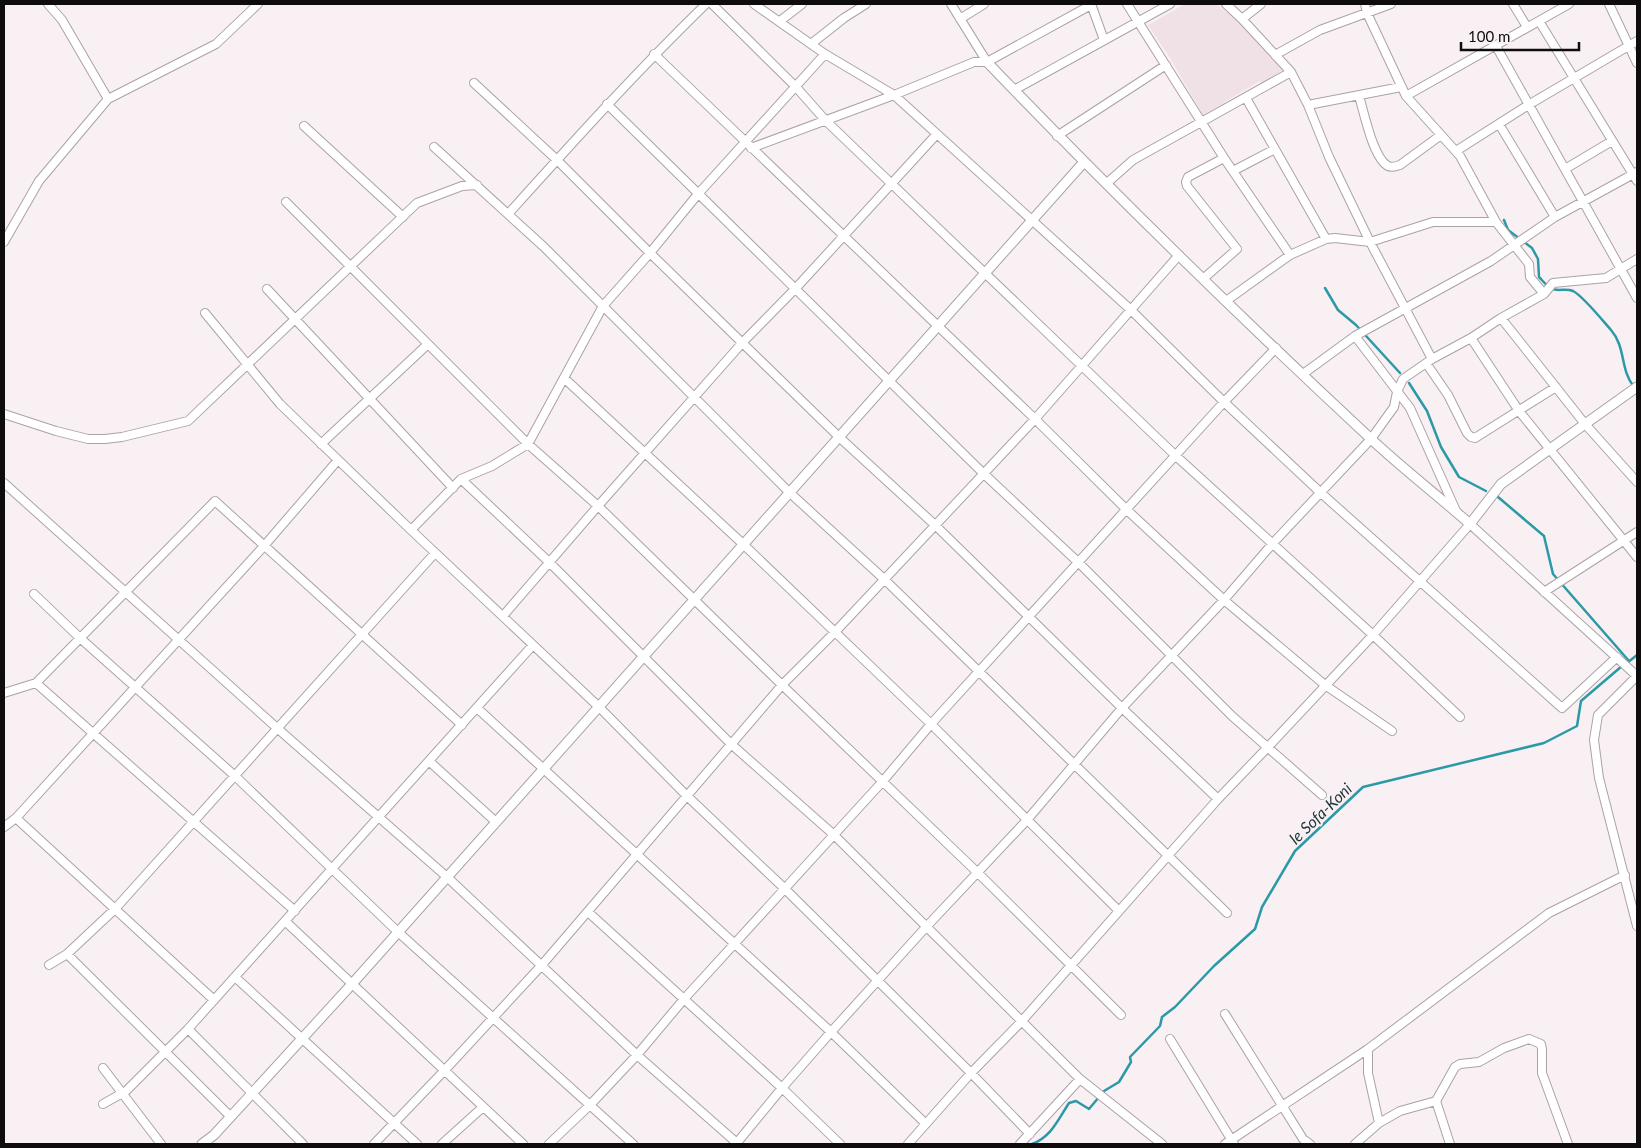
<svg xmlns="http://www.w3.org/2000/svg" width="1641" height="1148" font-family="Lato,sans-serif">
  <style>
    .built { fill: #f0e1e7 }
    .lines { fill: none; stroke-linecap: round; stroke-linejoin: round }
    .stream { stroke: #2b99a6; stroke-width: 2.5 }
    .minor-casing { stroke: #aaa2a5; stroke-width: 10 }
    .tertiary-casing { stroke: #aaa2a5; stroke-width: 11 }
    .minor { stroke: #fff; stroke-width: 8 }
    .tertiary { stroke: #fff; stroke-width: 9 }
    .labels { text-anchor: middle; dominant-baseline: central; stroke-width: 4; stroke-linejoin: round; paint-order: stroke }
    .water-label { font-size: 16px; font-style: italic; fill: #1c3438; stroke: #f8f0f3 }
  </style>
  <rect width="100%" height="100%" fill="#f8f0f3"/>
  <path class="built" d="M1185,4h31l26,20 43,45 -23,15 -2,-3 -57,34 -33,-57 -22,-33z"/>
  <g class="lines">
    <path class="stream" d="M1504,220l4,10 24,18 6,11 1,18c3,3 7,8 11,11 6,4 16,0 23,3 10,5 30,30 38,39 15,17 9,40 23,57
      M1325,288l13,22 18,15 44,48
      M1409,383l18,28 14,36 18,30 27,14
      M1498,497l46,39 9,38 76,87
      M1627,663l10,-8
      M1032,1144c19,-7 26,-24 37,-41l7,-2 13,8 15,-18 15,-9 12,-20 -1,-5 30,-31 2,-9 13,-10 39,-41 41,-37 7,-22 33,-56 68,-64 181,-44 33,-17 4,-25 41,-35"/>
    <defs>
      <path id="minor" d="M48,4l14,16 46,79
        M712,4l84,83 30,34 350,335 197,179 87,82
        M754,4l71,50 69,41 237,215 93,92 97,91 241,215 55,-51
        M951,4l36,58
        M1091,4l13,36
        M1127,4l97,154 66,97
        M1226,4l16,15 49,53 17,33 21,52 41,85 62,117
        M1513,4l14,23
        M1609,4l28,59
        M960,19l24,-15
        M1242,19l19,-15
        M780,21l22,-17
        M1539,21l98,160
        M811,44l33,-26 22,-14
        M1496,46l141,252
        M654,54l381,365 92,91 97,90 101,85 67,46
        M1275,55l45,-25 71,-26
        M474,83l83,77 93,93 189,184 96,88 187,183 96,91
        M1014,90l156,-86
        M1359,96c5,16 14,62 29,70 4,2 8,0 12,-1l41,-30
        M1406,96l163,-92
        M1246,98l80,141
        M607,104l376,369 96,90 153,153 90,79
        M1308,105l93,-18
        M1499,124l56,93
        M304,126l99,91
        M1057,136l109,-71
        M434,147l110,100 245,245 95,87 343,334
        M751,148l143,-53 80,-33h13l104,-57
        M1456,151l74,-47 107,-63
        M1565,169l47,-28
        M1233,171l42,-22
        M1107,183l26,-23 158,-88
        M286,202l242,242 70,62 184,179 196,188 143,142
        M509,213c64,-71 128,-142 197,-209
        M4,242l35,-61 69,-82 108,-55 42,-40
        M1203,279l34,-30 -50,-63 -1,-4 2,-5 36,-19
        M267,289l186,199
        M1544,294l9,-11 53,-5 31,-19
        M1226,301l64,-46 36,-16 9,-1 35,4 63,-20h63
        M205,313l75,91 131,126 188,177 87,88 98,93 187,185 59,61
        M1501,318l84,106 52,58
        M1355,336l55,72 46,103
        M1471,338l48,73 118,146
        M1426,363l22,32 19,38 4,4 4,1 81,-51
        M1303,374l52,-38 136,-75 64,-44 82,-45
        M564,378l179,166 188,180 187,186
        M4,414l52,17 32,8h17l17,-2 66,-16 229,-218 45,-17 15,-1
        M321,444l107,-100
        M461,479l88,83 182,182 102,90 247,245 82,65
        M4,483l273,245 170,149 190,178 101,89
        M411,530l50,-51 31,-13 36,-22 75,-138 47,-53 48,-59 127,-140
        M1544,592l93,-60
        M34,594l46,44 155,138 163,156 235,212
        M503,616l95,-110 145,-164 53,-54 140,-153
        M1637,676l-39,39 -4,25 5,38 38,148
        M36,683l259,228
        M4,693l32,-10 179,-182 247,224
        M477,708l354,324 95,92
        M429,761l67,61
        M16,818l198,182
        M4,827l12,-9 248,-272 74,-86
        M588,912l194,176 58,56
        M285,921l238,223
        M67,954l163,162
        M49,965l18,-11 48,-45 320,-356
        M235,977l182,167
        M1225,1014l78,125 7,5
        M188,1029l115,115
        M1170,1039l64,105
        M1368,1049v24l11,50
        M103,1068l58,76
        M1436,1101l14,43
        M103,1104l23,-13 62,-62 345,-384
        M374,1144l70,-73 97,-105 241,-281 53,-53 200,-213 144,-164
        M442,1144l41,-37
        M549,1144l41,-39 47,-50 47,-56 199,-218 48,-57 293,-322 52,-54
        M736,1144l46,-56 49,-56 96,-106 100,-106 95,-112 102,-108 49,-57 98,-104 23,-32 3,-15 6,-13 29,-20 39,-21 30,-20 43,-24 -14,-17 -1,-13 -33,-42 -36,-66 -54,-60 -39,-83 -2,-9
        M908,1144l63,-71 50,-51 197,-223 49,-51 106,-113 97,-111 167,152
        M1020,1144l60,-65
        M1225,1144l143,-95 181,-136 76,-38
        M1355,1144l24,-21 21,-12 36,-10 19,-34 5,-3 19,-2 25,-14 25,-9 12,5 1,5v24l26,71"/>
      <path id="tertiary" d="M987,62c124,129 252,254 383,376 32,30 67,57 100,86l31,-40 136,-97
        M202,1144l12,-9 138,-151 732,-822"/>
    </defs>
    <use href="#minor" class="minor-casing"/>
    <use href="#tertiary" class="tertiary-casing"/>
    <use href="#minor" class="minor"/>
    <use href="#tertiary" class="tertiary"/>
  </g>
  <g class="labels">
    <g class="water-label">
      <text transform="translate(1320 813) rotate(-44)">le Sofa-Koni</text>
    </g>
  </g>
  <rect width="1641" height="1148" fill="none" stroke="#0e0c0d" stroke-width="10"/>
  <path d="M1461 42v8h118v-8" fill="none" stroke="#0e0c0d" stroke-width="2.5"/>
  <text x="1468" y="42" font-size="15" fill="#0e0c0d" stroke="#f8f0f3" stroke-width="4" paint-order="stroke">100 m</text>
</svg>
